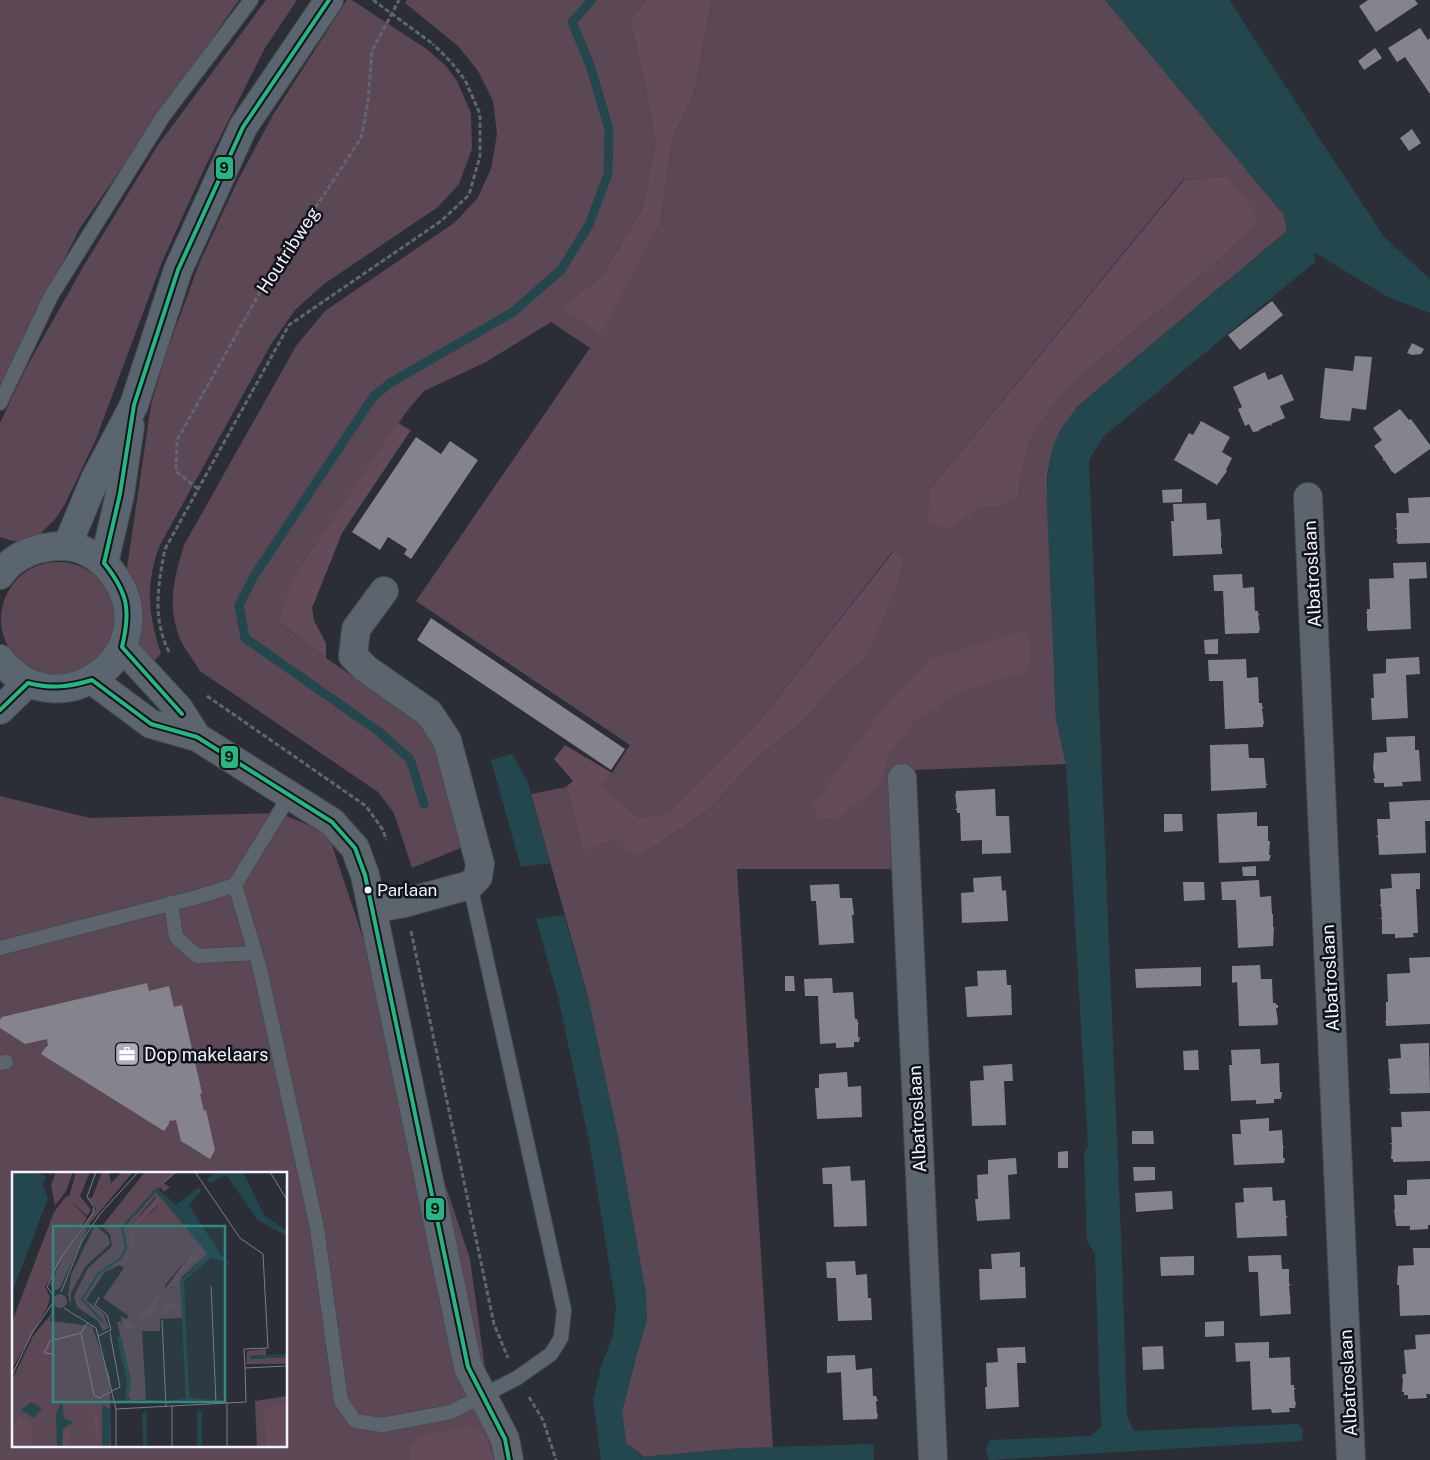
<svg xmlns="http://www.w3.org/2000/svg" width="1430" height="1460" font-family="'Public Sans',sans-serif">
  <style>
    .green { fill: #5c4754; fill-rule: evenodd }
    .forest { fill: #644b5a }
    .water { fill: #24474d }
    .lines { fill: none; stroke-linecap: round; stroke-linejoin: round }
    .stream { stroke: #24474d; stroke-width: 9 }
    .building { fill: #85838c }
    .service-casing { stroke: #484a52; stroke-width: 16 }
    .minor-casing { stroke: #484a52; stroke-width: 30 }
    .primary-casing { stroke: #484a52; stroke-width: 30 }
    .path { stroke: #61666d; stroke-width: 3; stroke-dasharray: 5 2.5; stroke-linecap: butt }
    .service { stroke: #5c646d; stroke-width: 14 }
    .minor { stroke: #5c646d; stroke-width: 28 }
    .primary { stroke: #5b656f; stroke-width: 28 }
    .path-bridge { stroke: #61666d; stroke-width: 3; stroke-dasharray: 5 2.5; stroke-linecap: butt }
    .bus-1-casing { stroke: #13141b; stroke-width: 8 }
    .bus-1 { stroke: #26b680; stroke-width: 4 }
    .bus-dot { fill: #f1f3fe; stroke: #13141b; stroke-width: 2 }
    .labels { text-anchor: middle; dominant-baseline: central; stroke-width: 5; stroke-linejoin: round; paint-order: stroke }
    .bus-label { font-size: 17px; fill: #f1f3fe; stroke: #13141b; text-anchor: start }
    .street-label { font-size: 18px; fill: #f1f3fe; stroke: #13141b }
    .poi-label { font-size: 18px; fill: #f1f3fe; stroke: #13141b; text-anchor: start }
    .inset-river { fill: none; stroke: #24474d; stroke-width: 2.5 }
    .inset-road { fill: none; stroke: #7b7d87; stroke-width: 1 }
    .view { fill: #318984; fill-opacity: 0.15; stroke: #318984; stroke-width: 2.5 }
    .inset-edge { fill: none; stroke: #f1f3fe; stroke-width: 2.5 }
    .line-badge { stroke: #13141b; stroke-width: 2 }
    .pale-badge-label { font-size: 14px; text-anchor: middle; font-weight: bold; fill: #111 }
  </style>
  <rect width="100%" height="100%" fill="#2c2e37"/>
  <path class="green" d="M0,0h239l-159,228 -80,160z
    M266,0h31l-32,48 -60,119 -43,95 -66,177 -31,65 -9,14 -16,16 -18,8 -13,-2 -9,-3v-114l25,-53 61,-108 72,-117z
    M347,0h5l76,50 17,15 12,16 14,32 1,36 -13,35 -21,23 -114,77 -29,26 -24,34 -111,201c-15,38 -12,71 1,108l-12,14 -9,-13 -2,-11 3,-25 -2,-18 -12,-32 24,-163 14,-48 34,-93 38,-82 36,-67z
    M407,0h239l-16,20 15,64 10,59 -12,64 -41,69 -38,31 36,26 60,-108 12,-84 23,-51 17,-90h393l179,215 3,16 -210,176c-18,26 -25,39 -30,71l9,241 10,45 -177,7 2,98h-154l36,579h-32l-97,9 -18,-14 -4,-31 14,-55 11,-38 -59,-322 -57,-203 35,-7 18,65 21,-9 15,-4 22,16 65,-44 55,-57 43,-34 30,-36 31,-26 27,-107 -132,168 -93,94 -29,5 -39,-32 12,-13 18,-28 -214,-144 174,-253 -39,-26 -65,40 -62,29 -17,20 -107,156 -21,51 3,6 44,34 94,64 17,20 28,104 -53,22 -18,-55 -16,-21 -178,-121c-6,-10 -14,-20 -19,-30 -15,-35 -7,-62 3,-96l112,-199 29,-35 129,-88 23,-24 14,-30 6,-35 -4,-33 -15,-30 -20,-25 -53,-43zM1227,176l29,50c-33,29 -67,59 -101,88 -38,32 -99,75 -121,120 -11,22 -13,39 -15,63l-20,10 -20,1 -49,-19 253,-309z
    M1 619a57 57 0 1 1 114 0a57 57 0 1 1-114 0Z
    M0,796l90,22 189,-5 49,20 142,426 25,182 -1,19h-494zM14,1174h272v272h-272z"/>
  <path class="forest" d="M646,0h66l-17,90 -23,51 -12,84 -60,109 -37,-27 39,-31 41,-69 12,-64 -10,-59 -15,-64z
    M1227,176l29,37v13c-33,29 -66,59 -101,88 -38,32 -98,75 -121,120 -11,22 -13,39 -15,63l-20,10 -20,1 -31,21 -21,-7 3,-33 254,-309z
    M398,423l13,7 -69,103 -30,75 2,13 12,22v15l-44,-34 -3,-6 5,-15 16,-36z
    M894,551l9,6 -6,29 -31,72 -31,26 -30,36 -43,34 -55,57 -65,44 -14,-4 -8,-12 -15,4 -21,9 -18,-65 7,-6 -19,-22 11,-14 47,28 -11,13 38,32 29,-5 93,-94z
    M1025,630l6,18 -3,23 -66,20 -48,30 -27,36 -6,25 -40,35 -23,2 -5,-14 74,-102 43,-44z
    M470,1426l13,8 12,26h-85l-1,-15 11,-9z"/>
  <path class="water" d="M1105,0h124l155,237 46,42v34l-44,-17 -72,-44 1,10 -211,174 -15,24 33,801 5,155 7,15 164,-7 5,6 -1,11 -313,19 -3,-11 4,-9 101,-4 10,-9 -6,-173 -8,-13 -3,-88 4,-6 -22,-383 -10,-45 -9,-211c0,-27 0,-55 14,-79 5,-8 11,-15 16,-22l210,-176 -3,-16z
    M512,754l16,28 22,81 -29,4 -30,-107z
    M564,915l24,82 31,144 27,152 1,26 -11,38 -14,55 4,31 18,14 97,-9 132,-4 1,16h-273l-8,-60 8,-33 12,-32 3,-29 -26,-160 -32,-149 -22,-78z"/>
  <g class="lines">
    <path class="stream" d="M424,804l-14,-45 -32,-28 -133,-93 -6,-33 15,-29 119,-179 17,-14 123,-71 48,-42 28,-45 19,-51 1,-45 -19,-64 -18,-43 20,-22"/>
  </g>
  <path class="building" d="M1368,0h47l3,4 -42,28 -17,-26z
    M1420,28l8,12 2,-2v56l-25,-37 -8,5 -9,-14z
    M1375,48l7,10 -18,12 -6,-9z
    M1412,129l9,14 -12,8 -9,-13z
    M1272,301l11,14 -43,35 -12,-15z
    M1412,343l12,6 -3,5 -9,1 -5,-2z
    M1355,356l17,1 -6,53 -14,-2 -2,13 -27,-2v-1h-3l5,-50 28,3z
    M1265,372l3,8 14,-6 12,26 -14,6 5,12 -14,6 1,2 -3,-1 -10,5v1l-6,1 -4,-8 -4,2 -7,-17 4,-2 -9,-20z
    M1400,409l9,11 2,-1 19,26v4l-35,25 -5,-4h1l-7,-10 -1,1v-3l-9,-12 8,-6 -9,-12z
    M1201,421l29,16 -8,15 10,6 -6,12 1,1 -10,14 -43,-25 15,-27 4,2z
    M416,437l25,17 9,-13 28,19 -67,99 -7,-5 3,-5 -19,-12 -8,13 -28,-18z
    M1182,489v13l-19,1 -1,-13z
    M1430,497v46l-32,1 -1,-3h-1l1,-2v-10h-2l2,-2 -1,-14h13l-1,-15z
    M1206,503l1,17 13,-1 1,15h1l-1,2v12l2,2h-1v4l-49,2 -2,-35h3l-1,-17z
    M1426,562l1,16 -18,1 2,50 -43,2 -1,-3v-14l-1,-2h1v-3h3l-1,-30 25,-1 -1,-15z
    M1242,574l1,14 11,-1 1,24h3v3h2l-2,2 2,14h-1v3l-34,1 -2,-43h-9l-1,-16z
    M431,618l194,131 -14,21 -194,-130z
    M1218,639v15h-13l-1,-14z
    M1419,657l1,17 -14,1 2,43 -36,2 -1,-22h3l-1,-24 13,-1v-14z
    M1246,659l1,19 11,-1 1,26h3v4h2l-2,2 2,15h-1v3l-38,2 -2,-48h-14l-1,-21z
    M1415,736v14h4l2,31 -19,1 1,4 -19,1v-4h-9l-2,-4 2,-1 -2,-10 1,-15 13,-1 -1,-15z
    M1248,744l1,14h15l2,25 2,2h-2v3l-55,3 -1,-46z
    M995,789l1,27h13l2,37 -29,1v-14l-21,1 -1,-28h-3v-3h-2l2,-2 -2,-14h1v-3z
    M1430,800v21h-5l1,32 -47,2 -1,-18h-2l2,-2 -1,-16h13l-1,-17z
    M1257,812v14h11v15h2l-1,14h2l-2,6 -50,2 -2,-49z
    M1164,814h18l1,17 -19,1z
    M1256,866v10h-13l-1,-9z
    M1420,873v16h-4l2,44h-5l1,4 -19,1v-4h-13v-15h-2l2,-2 -1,-11h-2l2,-2 -1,-15 12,-1 -1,-14z
    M1001,876l1,15 4,-1 2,31 -46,2 -1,-30 13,-1 -1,-14z
    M1259,880l1,17 11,-1 1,18h1v13h1l-1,19 -35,2 -2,-48h-14l-1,-18z
    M1183,882h21l1,18 -21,1z
    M839,884l1,14h12l2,17h-2l2,28 -35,2 -3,-44h-5l-1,-16z
    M1430,957v67l-44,2v-3h-1l1,-3v-18h2l-1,-28 23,-1 -1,-15z
    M1260,965l1,14h11l1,24h3v2h2v3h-2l2,14 -1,3 -38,1 -2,-44 -5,1v-17z
    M1201,967v19l-65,2 -1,-19z
    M1006,970l1,15h4l1,30 -45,2 -2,-30 13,-1 -1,-15z
    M785,976h9l1,15h-10z
    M832,978l1,15 20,-1 2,27h2l1,4h1l-1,2v12h2l-1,5h-5v5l-18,1v-5l-16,1 -2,-48h-13l-1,-17z
    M147,983l2,8 20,-5 5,21 8,-2 20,88 -2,1 4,17 2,-1 9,40 -5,9 -29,-18 -5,-21 -7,1v3l-5,7 -123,-77 5,-7 2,-1 -1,-7 -22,5 -25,-16v-8l2,-3z
    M1429,1043l1,50 -40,1v-4h-2l2,-2 -2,-29 13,-1 -1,-14z
    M1260,1049l1,15 18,-1 1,29h2l-1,7h-7v4l-18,1v-4l-25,1 -2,-36h3l-1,-15z
    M1198,1050l1,20h-15l-1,-19z
    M1012,1064l1,17h-9l2,44 -34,1 -2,-45 14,-1 -1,-14z
    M847,1072l1,15 13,-1 1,31 -45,2 -2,-31h4v-14z
    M1430,1111v50l-37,1v-3h-2l1,-14 -2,-2h2l-1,-16h11l-1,-15z
    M1269,1118v13l13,-1 1,16h1l-1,2v10h2l-1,5 -50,2 -2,-31h9l-1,-14z
    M1132,1131h21l1,13h-22z
    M1068,1151v17h-10v-16z
    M1016,1158l1,16 -9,1 2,44 -33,2 -2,-22h3l-1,-24 11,-1v-14z
    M850,1166l1,15 14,-1 2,46 -33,1 -2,-43h-9l-1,-16z
    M1133,1167h22v13l-21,1z
    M1430,1179v46h-2v4l-18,1v-4h-14l-2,-17h1l-1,-14h13v-15z
    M1272,1187l1,14 12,-1 1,16h2l-2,2 1,18 -50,2 -2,-35 9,-1 -1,-14z
    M1172,1191l1,18 -37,3 -1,-19z
    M1413,1248h17v67l-30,1 -1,-31h-2l1,-19 16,-1z
    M1020,1252v15h5l1,31 -46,2 -1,-31h13l-1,-15z
    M1281,1255l1,14h7v15h2l-2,2 1,11h1l-1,2 1,15 -31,2 -2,-44h-9l-1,-16z
    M1194,1256v19l-33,1 -1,-19z
    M855,1261l1,14 11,-1 1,24h3l1,22 -34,1 -2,-43h-9l-1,-16z
    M1224,1321v15l-19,1v-15z
    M1430,1334v60h-4l1,4 -19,1v-4h-4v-3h-2l1,-13 -1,-2 1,-3h3l-2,-24 12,-1 -1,-14z
    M1269,1342v16l21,-1 1,28h3v3h2l-2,2 1,12h1l-1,6h-6l1,4 -18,1 -1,-4 -19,1 -2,-49 -14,1 -1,-19z
    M1163,1346l1,23 -21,1 -1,-23z
    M1025,1347l1,16h-9l2,44 -33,2 -1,-22h2l-1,-24 12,-1 -1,-14z
    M855,1355l1,15 16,-2 1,28h3l2,5h-2l1,13h1l-1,5 -34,1 -2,-48 -14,1v-17z"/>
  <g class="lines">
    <defs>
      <path id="service" d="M0,403l51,-107 111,-178 89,-118
        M235,885l25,84 57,259 24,173 14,20 27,4 69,-13 66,-34 34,-24 10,-16 3,-28 -94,-425
        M171,903l5,34 21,19 58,-3
        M0,948l201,-52 34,-11 55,-90
        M0,1063l6,-1"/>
      <path id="minor" d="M1308,497l43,963
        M122,647l57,62 18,28
        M92,680l59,44 46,13 135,85 23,26 10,27 103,492 37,72 4,21
        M902,778l31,682
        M372,909l32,-6 66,-18 8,-8 2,-13 -33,-124 -18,-27 -63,-44 -13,-13 3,-27 28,-38"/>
      <path id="primary" d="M67,546l28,-67 39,-74 44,-135 65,-143 86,-127
        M104,563l16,-69 10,-68
        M0,575c14,-21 39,-29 63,-29 17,0 35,10 46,23 65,78 -49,167 -109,90
        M0,710l28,-27"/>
    </defs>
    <use href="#service" class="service-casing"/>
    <use href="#minor" class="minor-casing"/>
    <use href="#primary" class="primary-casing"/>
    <path class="path" d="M198,489l-22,-18 1,-31 82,-146 102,-156 7,-37 4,-50 27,-51
      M169,652c-17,-34 -11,-67 -4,-103l124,-224 152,-104 28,-26 11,-39v-42l-15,-34 -14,-18 -18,-18
      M207,696l159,110 17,24 3,10
      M411,931l83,393 14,34
      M529,1397l14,23 13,40"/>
    <use href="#service" class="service"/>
    <use href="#minor" class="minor"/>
    <use href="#primary" class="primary"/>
    <path class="path-bridge" d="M373,0l60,44"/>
    <defs>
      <path id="bus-1" d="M0,710l28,-27c23,6 41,4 64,-3l59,44 46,13 135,85 23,26 10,27 103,492 37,72 4,21
        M182,714l-60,-67c9,-37 6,-54 -18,-84l16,-69 14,-89 44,-135 65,-143 86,-127"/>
    </defs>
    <use href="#bus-1" class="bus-1-casing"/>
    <use href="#bus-1" class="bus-1"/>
  </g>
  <defs>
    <symbol id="office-square" viewBox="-11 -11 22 22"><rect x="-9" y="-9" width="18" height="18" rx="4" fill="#acaeb8" stroke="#13141b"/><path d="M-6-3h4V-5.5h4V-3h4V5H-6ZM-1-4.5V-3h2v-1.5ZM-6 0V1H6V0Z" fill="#fff"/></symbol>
  </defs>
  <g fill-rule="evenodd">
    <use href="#office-square" x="113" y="1040" width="28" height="28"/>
  </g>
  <circle class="bus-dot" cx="368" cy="890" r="4.5"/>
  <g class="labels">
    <g class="bus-label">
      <text x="377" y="890">Parlaan</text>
    </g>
    <g class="street-label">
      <text transform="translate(288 250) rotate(-57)">Houtribweg</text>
      <text transform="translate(1312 574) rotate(-93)">Albatroslaan</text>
      <text transform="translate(1330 978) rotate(-93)">Albatroslaan</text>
      <text transform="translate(917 1119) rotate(-93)">Albatroslaan</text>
      <text transform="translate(1348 1383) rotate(-93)">Albatroslaan</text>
    </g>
    <g class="poi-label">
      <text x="144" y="1054">Dop makelaars</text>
    </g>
  </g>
  <g transform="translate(12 1172)">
    <rect width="275" height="275" fill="#2c2e37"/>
    <path d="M44,0h17l-7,19 -11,15 -4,-21zM64,0h14l-10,24 11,14 -4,6 -17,-16 17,18 -42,69 5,10 -2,9 -36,63v-47l42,-110 13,-17 2,2zM90,0h7l2,11 11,-11h11l-43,51 -30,65 -6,3 -4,-7 13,-27 33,-49 -8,-11 4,1zM133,0h30l-12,11 7,4 -6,5 -4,-5 -3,4 51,63 -27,24 1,40 -22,1v12h-18l4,70 -15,1 -3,-6 3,-14 -14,-60 4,-1 2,8h6l28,-24 -27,20 -5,-4 4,-5 -26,-18 21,-30 -5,-3 -15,8 -18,27 17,13 6,15 -6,3 -5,-10 -21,-14 -3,-11 14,-28 24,-22 -2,-12 -8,-8zM143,25l3,9 -19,17 -7,30 -7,13 7,-23 -3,-15zM184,76l-23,39 -8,2v-4zM83,53l13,11 2,8 -25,23 -14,26v13l-3,-12 3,-19zM41 129a7 7 0 1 1 14 0a7 7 0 1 1-14 0ZM41,140l-3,9 42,5 18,52 1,69h-99v-67l21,-44zM254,177v6l-16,1v3l37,-2v7h-41l1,-13zM275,224v51h-30l-2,-46z" fill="#5c4754" fill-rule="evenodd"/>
    <path d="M145,25l4,5 -22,21 -7,30 -7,13 -4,-3 9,-12 -1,-23zM184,75h5l3,6 -23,21 -5,12 -11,3zM149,120l-4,13 -7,8 -20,16h-7l-2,-13 12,8zM164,130l1,5 -14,6 -11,12 13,-20zM260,233h15v42h-21l-2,-36zM85,240l3,26 -3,4 -4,-28zM7,244l13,10 1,21h-21v-15zM58,256l-1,19h-6v-15z" fill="#644b5a"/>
    <path d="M0,0h24l10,5 -3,8 5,13 -36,95zM205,0h26l21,43 23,16v18l-1,-13 -28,-16 -32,-45 -16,8 -3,-4zM144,15l20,18 23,-18 2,4 -12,14 31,49 12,11 -20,-8 -28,24 5,116 21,3 -38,1 14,-3 -6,-117 28,-27 -53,-63zM109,164l10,46 -3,18h30v3h-33l2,-20 -10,-46zM275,182v3l-37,2v-3zM19,230l11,6 -8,10 -13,-8zM50,230l2,16 9,4 -10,7 -1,18h-5l-1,-35zM90,233l9,4 -1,38h-8zM185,239h5v36h-5zM130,241h5v34h-4z" fill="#24474d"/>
    <path class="inset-river" d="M92,151l-22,-24 16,-25 23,-16 5,-11 -4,-19 33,-37"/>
    <path class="inset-road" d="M183,0l45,66 23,16 5,94 -24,1 1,19M258,0l17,28M151,11l13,-11M199,114l5,118M49,120l21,-51 18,-27 38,-42M41,123l-6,-8 12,-26 34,-48 1,-6 -7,-10 9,-25M52,136l32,20 20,81v38M150,148l4,87M69,161l13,62 5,3 21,-11 -10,-54M86,164l13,-6 -4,-15 -12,-10 4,-8M41,182l-9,-1 6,-12 31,-8 7,-11M0,203l20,-42 20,-29M215,231l19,-1 -1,-34 42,-2M160,234v41M104,237l111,-6v44"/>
    <path class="view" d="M41,54h172v176h-172z"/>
    <rect width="275" height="275" class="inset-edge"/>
  </g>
  <g class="line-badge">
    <rect x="215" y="156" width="19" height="24" rx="5" fill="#26b680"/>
    <rect x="220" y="745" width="19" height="24" rx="5" fill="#26b680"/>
    <rect x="425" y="1197" width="20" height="24" rx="5" fill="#26b680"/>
  </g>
  <g class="pale-badge-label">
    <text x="224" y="173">9</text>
    <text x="229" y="762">9</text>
    <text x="435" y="1214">9</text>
  </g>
</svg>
